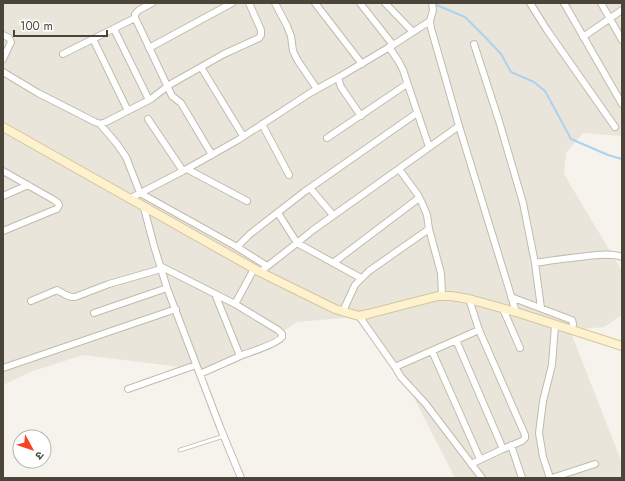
<svg xmlns="http://www.w3.org/2000/svg" width="625" height="481" font-family="Jost,'Noto Sans Devanagari',sans-serif">
  <style>
    .residential { fill: #e9e5da }
    .lines { fill: none; stroke-linecap: round; stroke-linejoin: round }
    .stream { stroke: #abd3f0; stroke-width: 2 }
    .lane-casing { stroke: #c1bbae; stroke-width: 4.5 }
    .street-casing { stroke: #c1bbae; stroke-width: 8 }
    .secondary-casing { stroke: #d4c69c; stroke-width: 10 }
    .lane { stroke: #fff; stroke-width: 3 }
    .street { stroke: #fff; stroke-width: 6 }
    .secondary { stroke: #fef2ce; stroke-width: 8 }
  </style>
  <rect width="100%" height="100%" fill="#f6f3ec"/>
  <path class="residential" d="M3,3h619v133l-39,-3 -17,20 -2,21 58,97v44l-18,12 -34,3 52,133v15h-167l-45,-88 -56,-73 -57,5 -63,42 -29,6 -122,-15 -53,17 -27,13z"/>
  <g class="lines">
    <path class="stream" d="M434,4l31,13 21,21 15,16 10,18 23,10 11,9 26,48 37,16 14,4"/>
    <defs>
      <path id="lane" d="M180,450l44,-14"/>
      <path id="street" d="M152,3l-13,7 -4,4v4l3,6 34,72 9,7 31,52
        M275,3l12,23 4,10 2,15 5,10 19,28
        M315,3l47,61
        M360,3l33,42
        M385,3l28,29
        M432,3l1,7 -3,11 1,7 28,98 57,186
        M530,3l17,27 68,97
        M564,3l58,101
        M601,3l21,37
        M114,29l35,71
        M3,35l6,3 2,4 -8,17
        M583,37l39,-27
        M93,39l35,72
        M474,44l25,77 24,82 12,60 6,45
        M389,47l10,15 4,8 26,77
        M149,48l83,-45
        M63,54l72,-36
        M201,67l42,69
        M3,72l35,21 57,29 5,2 6,-2 45,-23 18,-14 55,-31 35,-16 2,-3v-5l-12,-27
        M338,78l3,9 20,29
        M148,119l35,52
        M100,124l17,20 9,13 14,36 97,54 30,19
        M262,124l27,51
        M327,138l80,-54
        M187,169l60,32
        M399,169l19,26 4,8 5,12 2,14 12,44 1,23
        M3,171l51,29 4,3 1,2 -2,4 -3,1 -51,21
        M310,188l23,27
        M3,196l25,-11
        M129,199l54,-28 55,-31 72,-47 29,-16 54,-32 37,-24
        M144,208l10,38 13,42 53,139 21,51
        M278,213l19,30 64,35
        M237,247l13,-13 54,-42 113,-79
        M333,263l86,-65
        M535,263c17,-3 35,-5 53,-7 11,-1 24,-3 34,1
        M160,266l75,38 43,26 4,4v3c-5,7 -32,15 -42,19 -13,6 -27,12 -40,18
        M260,272l37,-29 16,-13 146,-104
        M215,294l25,62
        M511,297l58,22 3,1 1,4 -1,6
        M469,299l10,31 46,105v3l-3,3 -19,8 -32,15
        M31,301l26,-11c6,3 11,8 18,7l34,-13 52,-15
        M235,304l19,-35
        M503,309l17,39
        M343,311l12,-26 14,-14 60,-42
        M94,313l73,-25
        M359,316l36,51 6,10 24,26 57,75
        M456,340l47,109
        M432,351l48,108
        M395,367l84,-37
        M3,368l173,-59
        M128,389l68,-24
        M511,445l11,33
        M550,478l-7,-21 -4,-24 4,-32 9,-36 3,-40
        M552,478l43,-14"/>
      <path id="secondary" d="M3,127l257,145 75,37 24,7 9,-2 70,-18h13l18,3 47,13 106,34"/>
    </defs>
    <use href="#lane" class="lane-casing"/>
    <use href="#street" class="street-casing"/>
    <use href="#secondary" class="secondary-casing"/>
    <use href="#lane" class="lane"/>
    <use href="#street" class="street"/>
    <use href="#secondary" class="secondary"/>
  </g>
  <rect width="625" height="481" fill="none" stroke="#4a4439" stroke-width="8"/>
  <g transform="translate(32 449) rotate(130)"><circle r="19" fill="#ffffff" stroke="#b7b4b0"/>
  <path d="M0-3L7 15L0 10L-7 15Z" fill="#f64322"/>
  <text y="-6" font-size="11" font-weight="bold" text-anchor="middle" fill="#4a4439">उ</text>
  </g>
  <path d="M14 30v6h93v-6" fill="none" stroke="#4a4439" stroke-width="2"/>
  <text x="20" y="30" font-size="12" fill="#4a4439" stroke="#ffffff" stroke-width="3" paint-order="stroke">100 m</text>
</svg>
